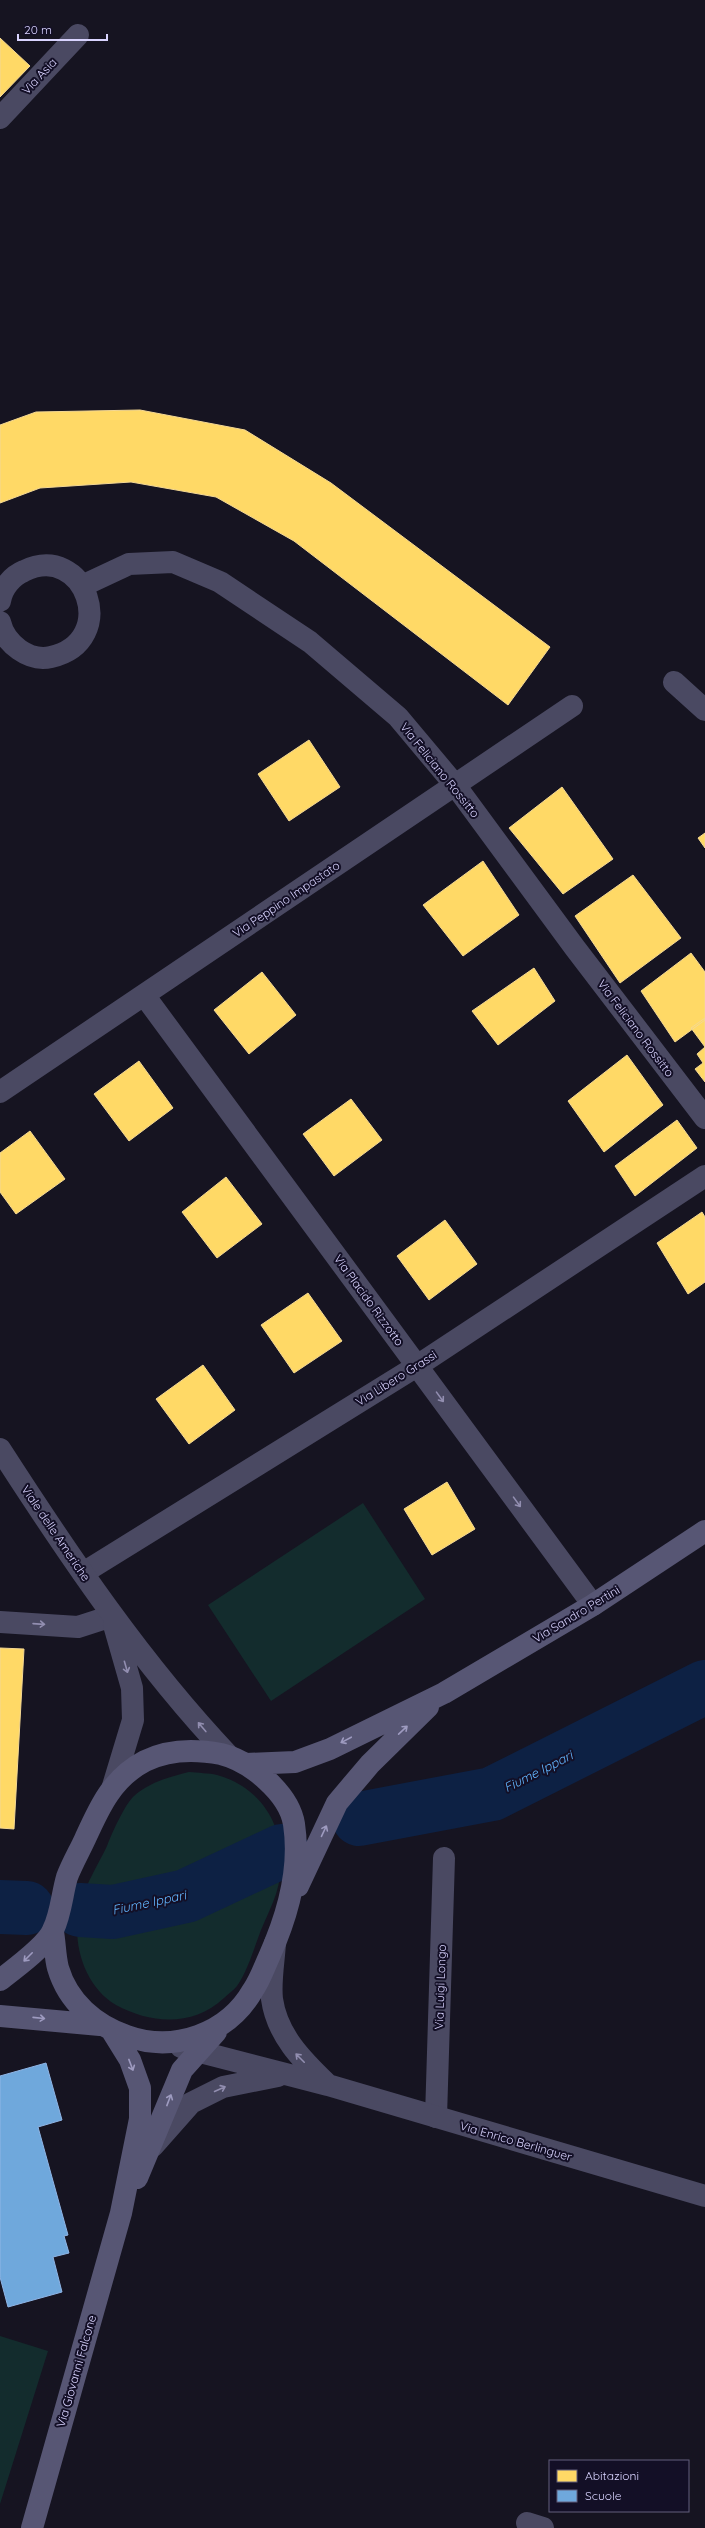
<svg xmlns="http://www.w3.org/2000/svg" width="705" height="2528" font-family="Quicksand,sans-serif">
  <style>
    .green { fill: #132c2d }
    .homes { fill: #ffd966; stroke: #f4d894 }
    .schools { fill: #6fa8dc; stroke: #8fb5e6 }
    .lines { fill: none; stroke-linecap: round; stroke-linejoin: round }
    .river { stroke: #0d2144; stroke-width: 54 }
    .minor { stroke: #4a4962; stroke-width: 22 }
    .tertiary { stroke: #4a4962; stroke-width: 22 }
    .secondary { stroke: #575674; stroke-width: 22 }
    .oneway { stroke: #928eb0 }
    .oneway2 { stroke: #9e9bc0 }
    .labels { text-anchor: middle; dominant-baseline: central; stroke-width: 4; stroke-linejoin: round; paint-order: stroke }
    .street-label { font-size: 12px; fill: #d9d4ff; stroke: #130f26 }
    .water-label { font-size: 13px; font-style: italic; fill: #62b6ff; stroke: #130f26 }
  </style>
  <rect width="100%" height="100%" fill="#161421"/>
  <path class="green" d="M363,1503l62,96 -154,102 -63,-96z
    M189,1772c9,1 20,1 28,3 54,15 75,68 59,119 -4,12 -10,24 -15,36 -7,18 -13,40 -24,56 -3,4 -9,8 -13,12 -31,29 -73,26 -108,7 -34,-20 -46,-68 -35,-104 6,-19 18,-38 26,-55 5,-13 18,-42 27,-50 16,-14 35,-19 55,-24z
    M0,2336l48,15 -48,153z"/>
  <path class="homes" d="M0,38l30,28 -30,31z
    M140,410l105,20 86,53 219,164 -42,58 -214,-164 -78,-44 -85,-15 -91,6 -40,15v-78l36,-13z
    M309,740l31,47 -51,34 -31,-47z
    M562,787l51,72 -50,35 -54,-66z
    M705,833v15l-7,-10z
    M483,861l36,54 -56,41 -40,-51z
    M633,875l48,63 -61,45 -45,-67z
    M691,953l14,19v48l-30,22 -34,-51z
    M534,968l21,33 -57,44 -26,-34z
    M262,972l34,43 -47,39 -35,-44z
    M705,1018v29l-14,-19z
    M705,1047v35l-10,-13 8,-6 -6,-9z
    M627,1055l36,50 -59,47 -36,-51z
    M139,1061l34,47 -44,33 -35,-47z
    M351,1099l31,41 -48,36 -31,-42z
    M677,1120l20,28 -62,48 -20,-30z
    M30,1131l35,48 -49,35 -16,-22v-39z
    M226,1177l36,47 -45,34 -35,-46z
    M702,1212l3,5v65l-17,12 -31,-51z
    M445,1220l32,44 -48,36 -32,-44z
    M308,1293l34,48 -48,32 -33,-48z
    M203,1365l32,45 -46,34 -33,-45z
    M447,1482l28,47 -43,26 -28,-46z
    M0,1648l24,1 -10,180 -14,-1z"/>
  <path class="schools" d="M46,2063l16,57 -24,7 30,108 -4,1 5,17 -16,4 9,35 -54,15 -8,-30v-201z"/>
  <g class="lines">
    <path class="river" d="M359,1819l133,-25 213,-107
      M0,1907l27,1
      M80,1910l33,2 73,-16 96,-45"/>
    <path class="minor" d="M0,118l78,-83
      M82,586l47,-22 44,-2 47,20 90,60 88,75 57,68 120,163 130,170
      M0,601c2,-13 12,-25 24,-30 61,-30 97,70 27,86 -22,5 -46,-13 -51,-35
      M674,682l31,28
      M144,995l449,610
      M0,1092l572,-386
      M83,1573l334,-207 288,-190
      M0,1622l78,5 34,-11
      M436,2117l8,-259
      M527,2523l16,5"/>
    <path class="tertiary" d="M0,1449c69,107 141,214 229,307
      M113,1786l20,-66 -1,-32 -18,-63
      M275,1943c-1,18 -5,38 -3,56 5,36 30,61 55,85
      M181,2047l147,38 377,111
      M153,2146l38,-43 32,-16 55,-11"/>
    <path class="secondary" d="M246,1764l49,-2 35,-13 114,-56 149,-88 112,-74
      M298,1886l39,-83 33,-39 58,-57
      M0,1980c13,-10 47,-35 53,-50 8,-16 9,-36 14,-53 5,-13 12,-25 18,-38 14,-31 27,-61 60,-78 24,-12 50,-12 76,-7 29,7 68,39 73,70 7,46 -6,91 -25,133 -5,11 -9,23 -16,33 -25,44 -79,63 -126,46 -32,-11 -59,-34 -69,-68 -3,-11 -3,-25 -5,-36
      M0,2016l100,9
      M137,2178l45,-108 34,-38
      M32,2528l89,-315 19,-94v-31l-10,-28 -18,-29"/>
  </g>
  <defs><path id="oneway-shaft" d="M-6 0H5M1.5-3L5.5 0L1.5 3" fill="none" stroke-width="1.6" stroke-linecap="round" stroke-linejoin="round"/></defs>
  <g class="oneway">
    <use href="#oneway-shaft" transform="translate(440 1397) rotate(54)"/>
    <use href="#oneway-shaft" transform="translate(517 1502) rotate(54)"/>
    <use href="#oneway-shaft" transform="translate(39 1624) rotate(4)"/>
    <use href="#oneway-shaft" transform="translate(126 1667) rotate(74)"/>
    <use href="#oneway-shaft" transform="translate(202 1727) rotate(-130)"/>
    <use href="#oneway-shaft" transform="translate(300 2058) rotate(-135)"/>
    <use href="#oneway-shaft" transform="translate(220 2089) rotate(-24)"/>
  </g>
  <g class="oneway2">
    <use href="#oneway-shaft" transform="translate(403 1730) rotate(-43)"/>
    <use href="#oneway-shaft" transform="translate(346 1740) rotate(152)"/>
    <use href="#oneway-shaft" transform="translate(324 1831) rotate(-65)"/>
    <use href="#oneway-shaft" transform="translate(28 1957) rotate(135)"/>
    <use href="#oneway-shaft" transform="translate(39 2018) rotate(6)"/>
    <use href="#oneway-shaft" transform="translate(131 2065) rotate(69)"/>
    <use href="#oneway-shaft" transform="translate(169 2100) rotate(-69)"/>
  </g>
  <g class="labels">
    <g class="street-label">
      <text transform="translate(39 76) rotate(-47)">Via Asia</text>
      <text transform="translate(440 770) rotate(51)">Via Feliciano Rossitto</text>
      <text transform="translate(286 899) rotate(-34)">Via Peppino Impastato</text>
      <text transform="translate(636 1028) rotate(53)">Via Feliciano Rossitto</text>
      <text transform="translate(369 1300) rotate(54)">Via Placido Rizzotto</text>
      <text transform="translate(396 1378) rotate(-32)">Via Libero Grassi</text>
      <text transform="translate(56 1533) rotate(56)">Viale delle Americhe</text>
      <text transform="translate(576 1614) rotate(-31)">Via Sandro Pertini</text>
      <text transform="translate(440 1987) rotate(-88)">Via Luigi Longo</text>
      <text transform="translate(516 2141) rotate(16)">Via Enrico Berlinguer</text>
      <text transform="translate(76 2371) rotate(-74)">Via Giovanni Falcone</text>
    </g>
    <g class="water-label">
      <text transform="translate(538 1771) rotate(-27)">Fiume Ippari</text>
      <text transform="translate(149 1902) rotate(-12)">Fiume Ippari</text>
    </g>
  </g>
  <rect x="549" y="2460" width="140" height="52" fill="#130f26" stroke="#625e7d"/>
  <rect x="557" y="2470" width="20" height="12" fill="#ffd966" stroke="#625e7d"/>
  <text x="585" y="2480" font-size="12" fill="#d9d4ff">Abitazioni</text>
  <rect x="557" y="2490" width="20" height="12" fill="#6fa8dc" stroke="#625e7d"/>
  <text x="585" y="2500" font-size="12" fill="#d9d4ff">Scuole</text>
  <path d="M18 34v6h89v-6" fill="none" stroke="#d9d4ff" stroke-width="2"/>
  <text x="24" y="34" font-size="12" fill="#d9d4ff" stroke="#130f26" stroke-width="3" paint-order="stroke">20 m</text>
</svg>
